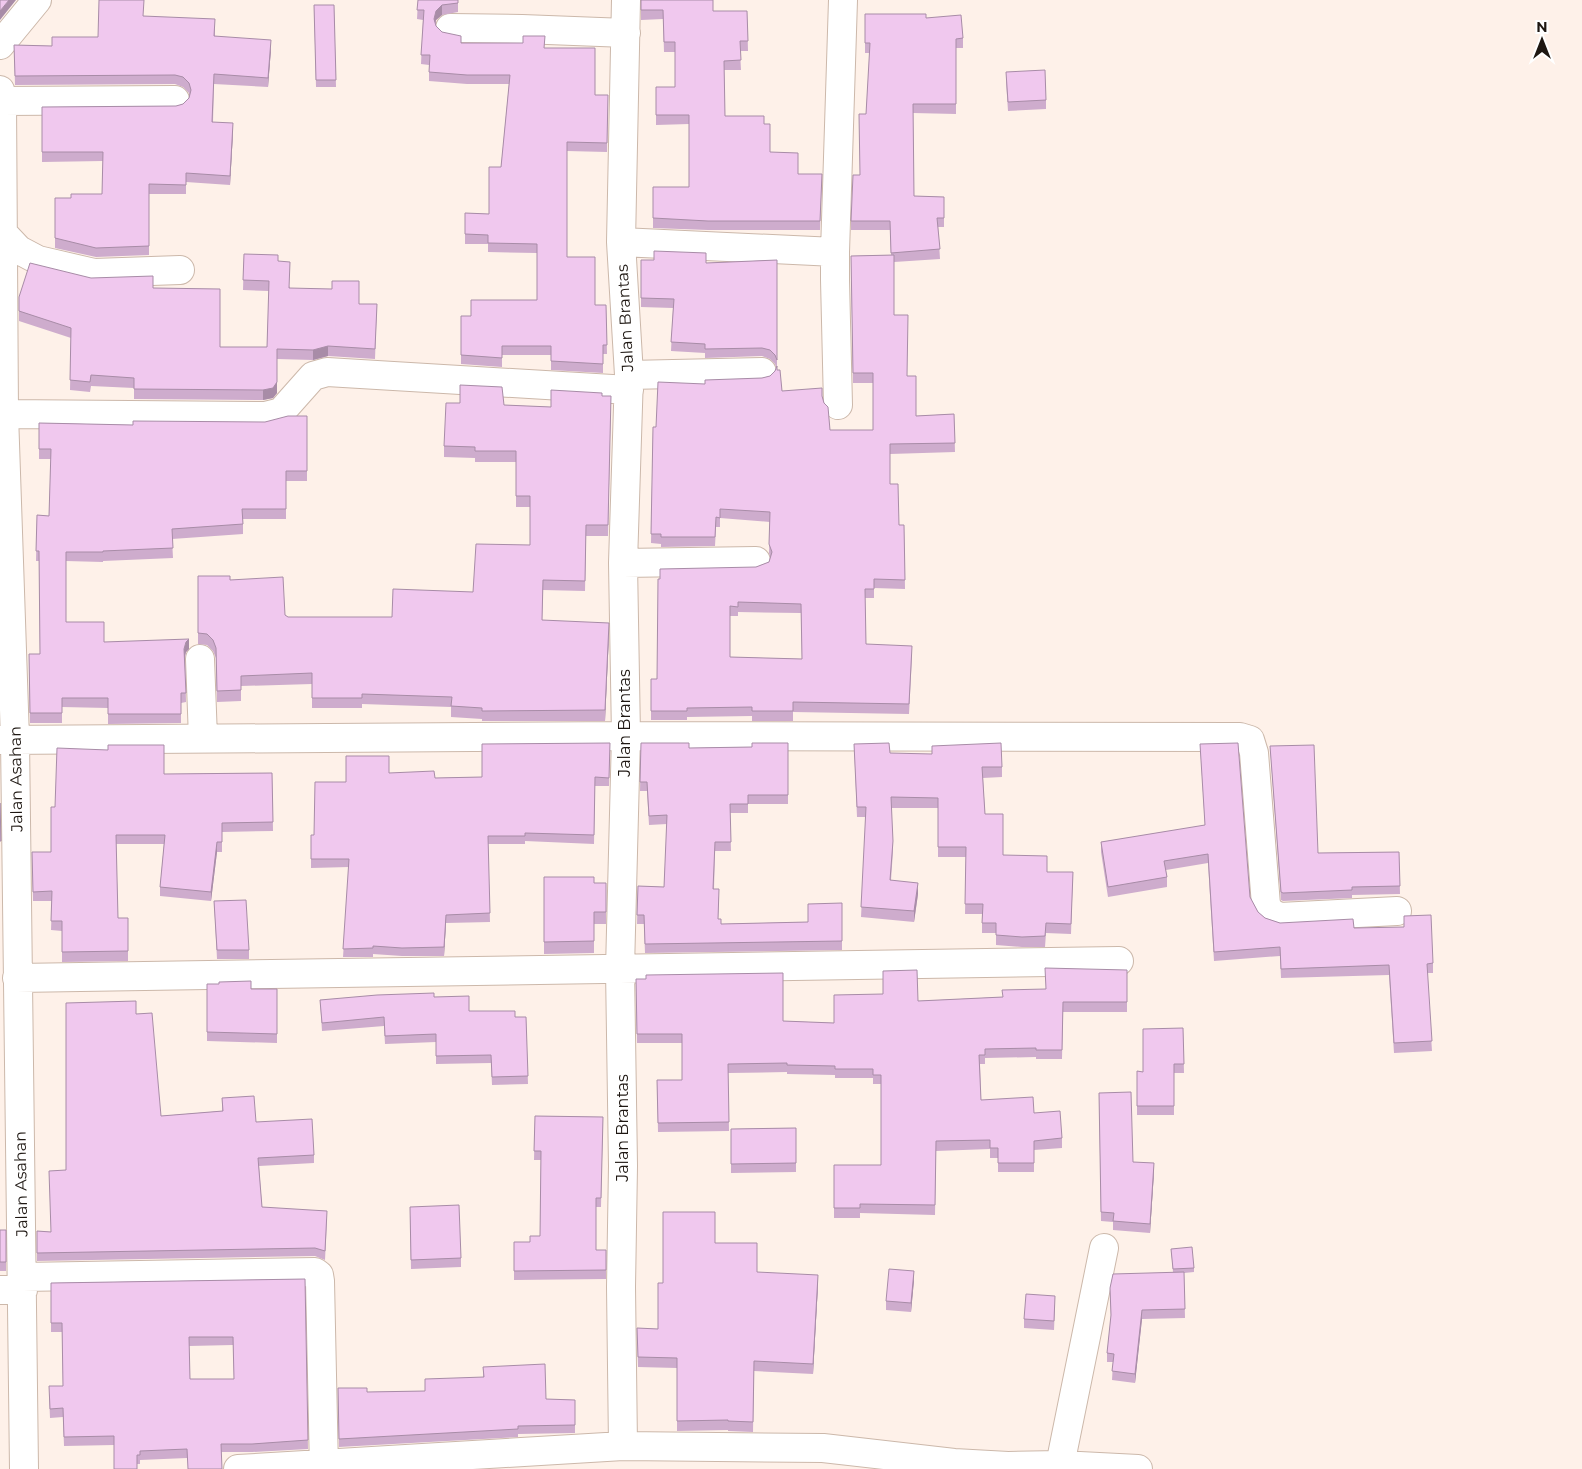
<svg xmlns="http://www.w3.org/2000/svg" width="1582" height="1469" font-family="Montserrat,sans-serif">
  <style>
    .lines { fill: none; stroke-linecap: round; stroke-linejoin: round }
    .minor-casing { stroke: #ccb8aa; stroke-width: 30 }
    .minor { stroke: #fff; stroke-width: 28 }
    .wall { fill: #ceaccd; fill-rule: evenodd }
    .shaded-wall { fill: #a88ca7 }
    .building { fill: #f0c8ee; stroke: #a88ca7; fill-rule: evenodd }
    .labels { text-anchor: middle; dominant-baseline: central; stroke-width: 4; stroke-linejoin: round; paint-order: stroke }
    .street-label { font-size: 16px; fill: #1e1712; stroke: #fff }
  </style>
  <rect width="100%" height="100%" fill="#fef1e9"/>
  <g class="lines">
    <defs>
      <path id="minor" d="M450,28l72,1 104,4
        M0,45l37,-45
        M0,90l2,11 2,313 11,325 9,730
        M2,101l173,-1
        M3,233l16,17 19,10 56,13 86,-3
        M621,242l214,10 8,-252
        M835,252v28l3,125
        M629,375l133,-3
        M4,414l261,2 16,-4 32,-36 14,-4 302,18
        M623,563l133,-2
        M200,659l3,79
        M0,740l626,-4 614,1 10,3 4,13 12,152 5,8 9,4 117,-6
        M17,978l1102,-17
        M23,1277l292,-5 4,3 1,6 4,188
        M0,1290h23
        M623,1446l-2,-159 2,-121 -3,-197 6,-233 -3,-173 6,-188 -8,-133 5,-242
        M1060,1465l44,-217
        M238,1469l385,-23 200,2 131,15 54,3 52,-1 78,4"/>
    </defs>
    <use href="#minor" class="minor-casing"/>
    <use href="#minor" class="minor"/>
  </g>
  <path class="wall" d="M418,0h40v12l-16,3 -6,5v6l6,6 19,11 83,5 51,47h13l-1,57 -40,-1v106l28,48h11l1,49h-4v19l-52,-3v-15h-49v12l-41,-3v-48h10l66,-16v-47l-49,-1v-8h-23v-31l24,1 12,-47 8,-83h-42l-38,-3v-16l-8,-1 2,-44 -6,-1z
    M641,0l72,11h34l1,40h-8l1,19h-17l1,46 39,8 6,28 28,22h24l-2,56h-112l-55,-2v-41h36v-63l-33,1v-38h19v-35h-11l-1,-33 -22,1z
    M314,5h20l2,82h-20z
    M865,14l61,4 37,20v10h-7v66l-43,-1 1,83 30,1v30h-6l2,32 -46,3v53l13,61 9,40 38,-2 1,38 -65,2v30l9,41h5l1,64 -31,-1v10h-9l1,46 46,12 -3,58 -116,-2v9h-41v-5l-65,1v3h-36v-41h6l99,-112 13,-5 1,-5 -1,-4 1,-31 -50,-4v9h-4l-1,19 -54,1v-3l-10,-1 2,-116h3l49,-43 57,-6 8,-2 5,-5 1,-4 -1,-3 -5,-5 -8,-3 -57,2v-5l-34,-2 2,-43 -32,-1v-47l65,3 71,-3v110l5,21 40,5 8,34h43v-47h-20l-2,-127 40,-1 -1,-25h-39v-9l9,-46 6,-61 4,-61h-5zM738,612l63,1 1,46 -72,-2v-41h8z
    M143,16l72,13v7l56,13 -3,38 -54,-3 -1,38 20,10 -3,53 -44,-3v12h-37v61l-53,2 -41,-9v-50h16l31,-4 1,-33 -61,1v-55l134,-1 7,-2 6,-6v-5l-6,-6 -8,-3 -160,1 -1,-40 38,1 46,-9z
    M1006,81l40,19v9l-38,2z
    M244,254l34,7 12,27 69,16h18l-2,55 -47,-3 -15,4 -36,-1v34l-4,5 -10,2 -129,-1v-11l-43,-2 -1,6 -20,-2 1,-52 -52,-17v-24l72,-19 62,10 67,59h47l2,-56 -26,-1z
    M602,396h9l-3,140h-22l-1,55 -42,-1 -1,30 67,14 -4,87h-123v-2l-31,-2v-10l-89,-3v4h-50v-24l-71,2v15l-24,1 -1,-44 -3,-7 -6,-6 -9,-1v-68l32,4 55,35 3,2h104l81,-25 57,-47v-38h-14v-45h-41v-4l-31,-1v-11l60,-41 47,2z
    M307,416v65h-21v38h-43v15l-71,5 1,19 -70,3v1l-37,-1v61l38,20 85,7 -3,3 -1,6 1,44 -5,1v20l-73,1v-16l-46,-1v16h-32l-1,-69h11l-1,-93h-3l1,-46 12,1 2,-57h-12v-36l94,2 132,-3z
    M610,743l-1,43h-14l-1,58 -69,-3v3h-37l2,78 -44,1 -2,33h-42l-29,-2v3h-30l6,-90 -38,1v-33h3l32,-53 43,-9 46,5 47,-1z
    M641,743l48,5 63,-1 36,-4v61h-40v9h-18l1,38h-16l-1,38 5,9 -1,21 3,5 87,-2 34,-19v47l-197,3 -1,-29h-7l1,-38 26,1 3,-63 -18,1 -2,-34h-7z
    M854,744l36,9 112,14v10l-19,1 2,36 18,41 44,17h26l-2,62 -25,-1 -1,14h-23l-26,-2v-12h-14v-19h-17l1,-57h-28v-49h-47l2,43 -2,29 27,14 -4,28 -53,-5 5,-100h-9z
    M1200,744l50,153 8,15 7,6 15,5 74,5 79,35v10h-6l5,78 -38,2 -5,-78 -108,3 -1,-22 -66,5 -6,-98 -42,7 1,7v10l-59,10 -7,-45v-10l104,-16z
    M1270,746l48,107 81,-1 1,42 -48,1v3l-69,3 -2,-1z
    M272,773l1,58 -51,1v20h-5l-6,49 -51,-5v-9l4,-43h-48l2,74h10v43l-66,1v-31l-11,-1 1,-29h-19l-1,-49h19l4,-45 109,-33z
    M544,877l50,6h12v41h-12v29l-50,1z
    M214,901l35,49v9h-32z
    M1127,970v42h-64l-1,47h-26v-2l-51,1v6h-5l1,36 53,13 28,25v10l-28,2v22h-36v-14h-8v-9l-54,2 -1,64 -75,-2v5h-26v-53h47v-81h-8v-6h-38v-3l-48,-1v-2l-59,1 1,58 -71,1 -1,-52h25v-37h-45l-1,-64 147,42 51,2 84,-22 85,-4 43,-8z
    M207,984l44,5h26v54l-70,-2z
    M434,997l35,14 46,6h11l2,67 -36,1 -1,-22 -55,1v-22l-51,2 -1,-18 -62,5 -2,-31z
    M136,1014l25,102 61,-5v-13l34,24 58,33v8l-55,3 3,41 65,12 -2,41 -10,-4 -278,5v-30l14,1 15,-62z
    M1183,1028l1,45h-10v42h-37v-44l6,1z
    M1099,1093l34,69 21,10 -4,61 -37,-3v-8l-12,-1z
    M535,1116l68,1 -2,90h-5v43h10v29l-92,1v-38h16l10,-6 1,-76h-7z
    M796,1128v44l-65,1v-44z
    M410,1216l51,42v9l-50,2z
    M0,1230h6v41h-6z
    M715,1243l42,29 61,13 -5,89 -59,-3 -1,61 -25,-1v-1l-51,1v-63l-39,-1 -1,-39 21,1 5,-46z
    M1171,1249l23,19v4l-10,1 1,45 -43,1 -7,64 -23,-3 1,-18h-6v-9l4,-35 -1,-30 63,-16z
    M305,1279l3,170 -56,3h-30l-35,6 -47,2v4h-3l-23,-19 -50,1 -1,-29 -13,1 -1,-23 14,-9 -1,-54h-11v-49zM233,1345l1,34h-44l-1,-33z
    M914,1280l-3,32 -25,-2v-9z
    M1055,1305l-1,25 -30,-2v-9z
    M483,1367l63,32 29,1v33l-57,1v3l-179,10 -1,-59 29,4 58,-1 58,-14z"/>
  <path class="shaded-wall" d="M9,0h7l-16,20v-9z
    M442,5v10l-6,5 -2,8v-9l2,-8z
    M271,40v9l-3,38v-9z
    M233,123v9l-3,53v-9z
    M328,346v10l-15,4v-10z
    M277,382v11l-4,5 -10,2v-10z
    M609,623v11l-4,87v-11z
    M189,639v10l-3,3 -2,7v-10l2,-7z
    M217,842v10l-6,49v-9z
    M918,883v11l-4,28v-11z
    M446,915v8l-2,33v-9z
    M1154,1163v9l-4,61v-9z
    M914,1271v9l-3,32v-9z
    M818,1275v10l-5,89v-10z
    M1142,1310v9l-7,64v-9z"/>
  <path class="building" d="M0,0h9l-9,11z
    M99,0h45l-1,16 72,3 -1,17 57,4 -3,38 -54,-4 -2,48 21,1 -3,53 -44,-3v12l-37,-1v62l-53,2 -41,-10v-40h16v-4h31l1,-42h-61v-45l134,-1 7,-2 6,-6 2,-8 -2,-7 -6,-6 -8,-2 -160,1 -1,-31 38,1v-9h46z
    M418,0h40v3l-16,2 -6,6 -2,8 2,7 6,6 19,4v7h62v-7h22l-1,12h51v47h13l-1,48 -40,-1v115h28v48h11l1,40h-4v19l-52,-3v-15h-49v12l-41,-3v-39h10v-16h66v-56l-49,-1v-8l-23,-1v-21l24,1v-47h12l9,-92h-43l-38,-3 1,-17h-9l3,-45h-7z
    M641,0h72v11h34l1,30h-8l1,19 -17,1 1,55h39v8h6v28l28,1v21h24l-2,47h-112l-55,-3v-31h36v-72h-33v-28h19v-45h-11l-1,-32h-22z
    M314,5h20l2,75h-20z
    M865,14h61v4l35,-3 2,23 -7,1v65h-43l1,92 30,1v21h-7l3,31 -49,4 -1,-32h-39l2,-46h7l-1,-61h7l4,-71h-5z
    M1045,70l1,30 -38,2 -2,-30z
    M654,251l52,2v10l71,-3v100l-2,-5 -5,-5 -8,-2 -57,1v-5l-34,-2 3,-43 -33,-1v-38h13z
    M244,254l34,1v6l12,1 -1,26 43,1v-8h27v23h18l-2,45 -47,-3 -15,4 -36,-1v33l-4,6 -10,2 -129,-1v-11l-43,-3 -1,7 -20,-2 1,-52 -52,-17v-14l11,-34 61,15 62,-2v12l67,1v58h47l2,-66 -26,-1z
    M894,255v60h14l-1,61h9v40l38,-2 1,29 -65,1v40h8l1,41h5l1,55 -31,-1v10h-9l1,55 46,2 -3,58 -116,-2v9h-41v-4l-65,1v3h-36v-32h6l1,-100h2v-10l96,-2 13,-5 3,-10 -3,-8 1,-32 -50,-3v9l-4,-1 -1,20h-54v-3h-10l2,-107h3l2,-45 47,2v-4l57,-2 8,-2 5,-5 2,-5v4h3l2,21 40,-3v8l2,7 4,4 2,23h43v-57h-20l-2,-117zM738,602l63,2 1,55 -72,-2v-51l8,1z
    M460,385l42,2 2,18 47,2v-17l51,3v3h9l-3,129h-22l-1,56 -42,-1 -1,40 67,3 -4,87 -123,1v-3l-31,-2 1,-9 -90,-3v4h-50v-25l-71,3v14l-24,1 -1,-43 -3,-8 -6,-6 -9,-1v-57h32v4l53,-3 2,38 3,2h104l1,-28 80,3 3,-48 54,1v-49h-14v-45h-41v-4l-31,-1 2,-43h14z
    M288,416h19v55h-21v38h-44l1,15 -71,5 1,19 -70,3v1h-37v70h38v20l85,-3 -3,3 -2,7 2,44h-5v21h-73v-16h-46v15h-32l-1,-59h11l-1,-103h-3l1,-36 12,1 2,-67h-12v-26l94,2v-4l132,1z
    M610,743l-1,35 -14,-1 -1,58 -69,-2v3h-37l2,77 -44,2 -2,32 -42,1 -29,-2v2l-30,1 6,-90h-38v-24h3l1,-53h31v-26h43v17l45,-2 1,7 47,-1v-33z
    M641,743h48v5l63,-1v-4h36v52h-40v9h-18l1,38h-16l-2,47h6l-1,30h3v5l87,-2v-18l34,-1v38l-197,3 -1,-29h-7l1,-29 26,1 3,-72 -18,1 -2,-34h-7z
    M889,743l1,10 42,1v-8l69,-3 1,24h-20l3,47h18v41l44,1v16h26l-2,52 -25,-1 -1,13 -23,1 -26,-2v-12h-14l1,-19h-18l1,-57h-28v-49l-47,-1 2,44 -3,39 28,3 -4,28 -53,-4 5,-100h-9l-3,-63z
    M1238,743l12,154 8,15 7,6 15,5 73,-4 1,9 50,-1v-11l27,-1 2,48 -6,1 5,77 -38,2 -5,-78 -108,4 -1,-22 -66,5 -6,-98 -44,7 3,16 -59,10 -7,-45 104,-17 -5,-81z
    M108,745h56v29l108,-1 1,49 -51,1v19h-5l-6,50 -51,-5 5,-52h-49l2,83h10v33l-66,1v-31h-11l1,-30 -19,1 -1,-40h19v-45h4l2,-59 51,2z
    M1314,745l4,108 81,-1 1,34 -48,1v3l-69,3 -2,-1 -11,-146z
    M0,803l1,38h-1z
    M544,877h50v6h12v29h-12v29l-50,1z
    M246,900l3,50h-32l-3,-49z
    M1045,968l82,2v32h-64l-1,48h-26v-2l-51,1v6h-6l2,45 52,-3 1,16 26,-2 2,27 -28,3v22h-36v-15h-8v-8l-54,1 -1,64 -75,-1v4h-26v-43h47v-90h-8v-6h-38v-3l-48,-1v-2l-59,1 1,58 -71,1 -1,-43h25v-46h-45l-1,-55h10v-4l137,-2v48l51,2v-28l49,-1v-23l34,-1 1,31 85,-4 -1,-7 44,-1z
    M251,981v8h26v45l-70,-2v-48h12v-2z
    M434,993v4l35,-1v15h46v6h11l2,59 -36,1 -1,-22 -55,1v-22l-51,2 -1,-19 -62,6 -2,-23 57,-5z
    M136,1001v13l16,-1 9,103 62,-5 -1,-13 32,-2 2,26 56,-3 2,36 -56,3 4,49 65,4 -2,40 -10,-3 -278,5v-22l14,1 -2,-61 17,-1v-167z
    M1183,1028l1,36h-10v42h-37v-35l6,1v-43z
    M1131,1092l2,70 21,1 -4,61 -37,-3 1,-8 -13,-1 -2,-119z
    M535,1116l68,1 -2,81h-5v52h10v20l-92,1v-29h16v-6h10l1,-85h-7z
    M796,1128v35l-65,1v-35z
    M459,1205l2,53 -50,2 -1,-53z
    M663,1212h52v31h42v29l61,3 -5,89 -59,-3 -1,61 -25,-1v-1l-51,1v-63l-39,-1 -1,-29 21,1v-46h5z
    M0,1230h6v32h-6z
    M1192,1247l2,21 -21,1 -2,-20z
    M889,1269l25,2 -3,32 -25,-2z
    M1184,1272l1,37 -43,1 -7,64 -23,-3 2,-17 -7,-1 4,-38 -1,-27 3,-14z
    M305,1279l3,161 -56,4h-31l1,25h-34l-1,-20 -47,2v4h-3v14h-23v-33l-50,1 -1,-29 -13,1 -1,-23h14l-1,-63h-11v-40zM189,1337h44l1,42h-44z
    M1026,1294l29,2 -1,25 -30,-2z
    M545,1364l1,35 29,1v25l-57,1v3l-179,10 -1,-51h29v4l58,-1v-12l59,-2 -1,-10z"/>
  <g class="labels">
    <g class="street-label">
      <text transform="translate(625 318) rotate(-93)">Jalan Brantas</text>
      <text transform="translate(624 723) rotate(-90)">Jalan Brantas</text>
      <text transform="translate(16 779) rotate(-91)">Jalan Asahan</text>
      <text transform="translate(622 1128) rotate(-90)">Jalan Brantas</text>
      <text transform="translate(21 1184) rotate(-91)">Jalan Asahan</text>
    </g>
  </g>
  <g transform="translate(1542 40)" stroke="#ffffff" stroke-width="4" paint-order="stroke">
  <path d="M0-4L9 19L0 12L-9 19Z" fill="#1e1712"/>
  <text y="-8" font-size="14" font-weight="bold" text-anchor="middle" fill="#1e1712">N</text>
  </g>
</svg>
